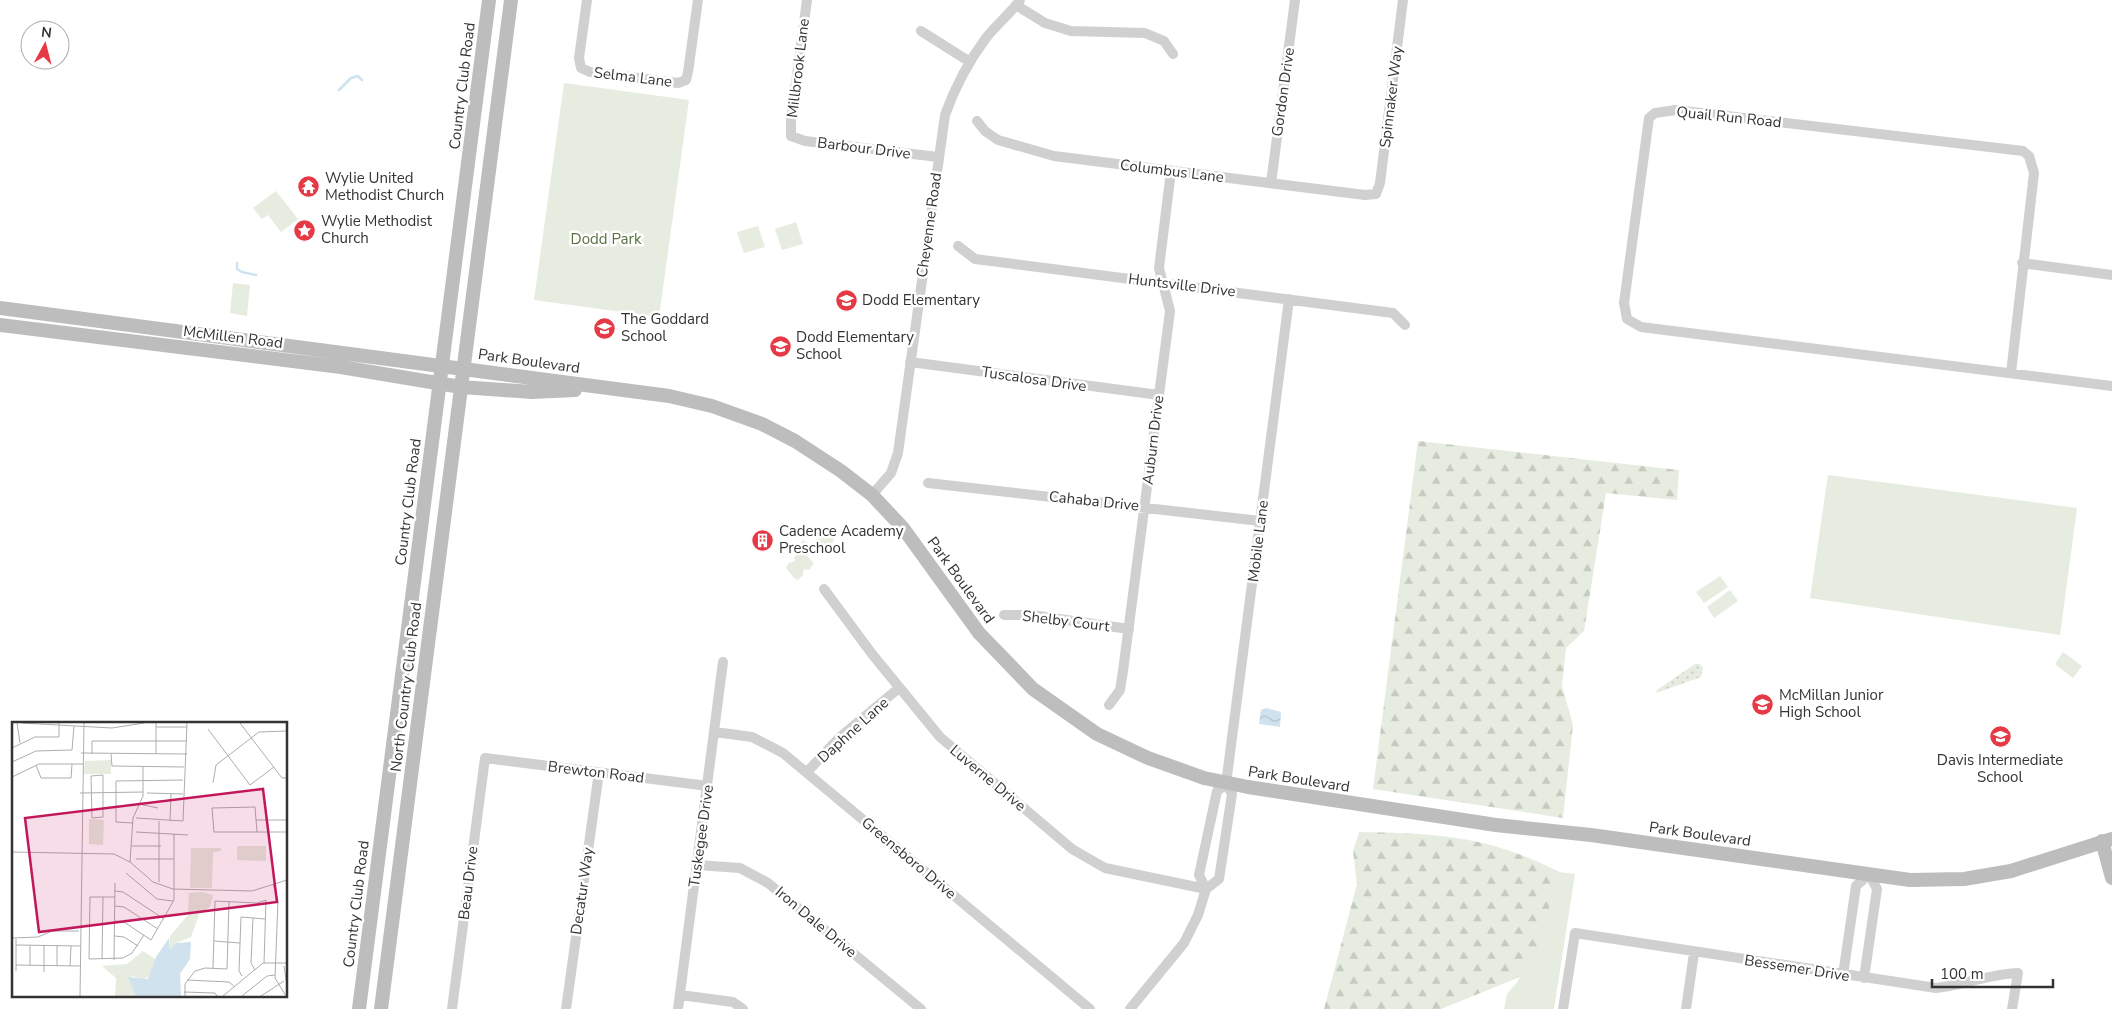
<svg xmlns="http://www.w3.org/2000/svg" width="2112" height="1009" font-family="'Nunito Sans',sans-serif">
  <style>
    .grass { fill: url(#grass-dots) }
    .forest { fill: url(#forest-firs) }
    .park { fill: #e6ecdf }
    .water { fill: url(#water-waves) }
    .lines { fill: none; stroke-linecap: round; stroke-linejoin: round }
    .stream { stroke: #cfe2ee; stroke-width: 2.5 }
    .street { stroke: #d0d0d0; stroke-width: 10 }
    .secondary { stroke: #bdbdbd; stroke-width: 14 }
    .labels { text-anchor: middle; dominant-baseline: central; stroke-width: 5; stroke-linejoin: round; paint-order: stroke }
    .street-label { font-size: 15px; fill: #333; stroke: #fff }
    .poi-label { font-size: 15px; fill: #333; stroke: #fff; text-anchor: start }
    .park-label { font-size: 15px; fill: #56703f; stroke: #fff }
    .inset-road { fill: none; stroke: #adadad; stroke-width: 1 }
    .view { fill: #c2185b; fill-opacity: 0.15; stroke: #c2185b; stroke-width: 2.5 }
    .inset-edge { fill: none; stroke: #333; stroke-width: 2.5 }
  </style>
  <defs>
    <pattern id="grass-dots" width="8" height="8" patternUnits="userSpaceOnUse" patternTransform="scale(1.25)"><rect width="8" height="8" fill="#e6ecdf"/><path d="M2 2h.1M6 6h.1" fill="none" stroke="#c6cbc0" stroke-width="1.8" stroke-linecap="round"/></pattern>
    <pattern id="forest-firs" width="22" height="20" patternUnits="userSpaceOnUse" patternTransform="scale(1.25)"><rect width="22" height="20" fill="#e6ecdf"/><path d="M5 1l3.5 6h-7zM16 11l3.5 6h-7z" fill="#c6cbc0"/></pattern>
    <pattern id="water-waves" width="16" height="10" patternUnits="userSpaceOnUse" patternTransform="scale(1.25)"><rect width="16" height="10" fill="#cfe2ee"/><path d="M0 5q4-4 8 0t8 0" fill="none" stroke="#b2c2cd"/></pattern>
  </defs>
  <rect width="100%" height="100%" fill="#fff"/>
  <path class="grass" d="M1695,664h5l3,4 -2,9 -45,16 1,-3z"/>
  <path class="forest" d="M1418,441l261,29 -2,30 -71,-7 -22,138 -18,17 -4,38 11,39 -10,93 -190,-29z
    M1359,832c76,1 131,4 200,40l-22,84 -10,18 -86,35h-117l33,-125 -4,-33z"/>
  <path class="park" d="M564,83l125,17 -30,217 -125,-17z
    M276,191l22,28 -17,13 -13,-17 -6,4 -9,-11z
    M796,222l7,22 -21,6 -7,-21z
    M758,226l7,21 -21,6 -7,-21z
    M233,283l17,2 -3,31 -17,-3z
    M1828,475l249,33 -17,127 -250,-37z
    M832,529l4,6 -8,18 -11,-6 1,3 -3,5 -15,-6 2,-9 11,5c5,-9 13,-9 19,-16z
    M802,551l12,12 -5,7 -5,-1 -1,6 -5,5 -4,-2 -8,-10 3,-5 6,-2 -1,-4z
    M1720,576l8,11 -24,16 -8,-11z
    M1730,590l8,11 -24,17 -7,-11z
    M2063,652l19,14 -9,12 -18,-14z
    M1559,872l16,2 -21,135h-50l3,-15 11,-13 20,-34z"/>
  <path class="water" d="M1266,708l15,4 -1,15 -21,-3 2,-14z"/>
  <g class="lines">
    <path class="stream" d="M339,90l12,-12 7,-2 4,4
      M237,263v6l5,3 14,3"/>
    <path class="street" d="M587,0l-8,58 2,10 9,4 88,11 8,-3 2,-8 10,-72
      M807,0l-16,121v15l14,5 133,16
      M1016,5l29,18 26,8 74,2 19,8 9,13
      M921,31l49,31
      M977,121l8,10 13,9 56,16 311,39 11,-1 4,-11 23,-183
      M1271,183l24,-183
      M958,246l17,13 418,54 12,12
      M2022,263l90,12
      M910,362l249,33
      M2011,373l23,-200 -5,-17 -6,-5 -347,-41 -21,3 -6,5 -25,185 3,16 14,8 471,59
      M928,483l332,38
      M872,495l19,-22 7,-20 47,-338c10,-28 23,-53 41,-77 10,-13 24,-24 34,-38
      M824,589l48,65 68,83 132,112 33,19 101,21
      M1004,615h28l97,14
      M1109,705l11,-15 3,-19 47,-360 -11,-43 12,-97
      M715,732l37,5 31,16 307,256
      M807,772l33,-35 59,-49
      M1226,784l63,-485
      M697,865l43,3 28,15 153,126
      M1206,889l-7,-14 18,-84 9,-7
      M1843,975l13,-89 13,-12 8,15 -13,89
      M680,995l53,7 10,7
      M452,1009l33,-251 223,28
      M566,1009l33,-237
      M678,1009l45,-347
      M1130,1009l54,-66 14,-28 8,-26 13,-10 13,-85 -6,-10
      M1563,1009l12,-76 361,55c28,-3 53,-14 82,-15l-6,36
      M1686,1009l8,-56"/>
    <path class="secondary" d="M0,308l669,88 43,10 50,18 33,17 46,30 31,24 31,33 76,105 54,56 64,45 51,24 56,20 44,9 248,38 95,10 319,45 54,-1 47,-8 101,-32
      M0,325l341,42 120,20 71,5 43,-2
      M2102,841l10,37
      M359,1009l130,-1009
      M381,1009l130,-1009"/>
  </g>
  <defs>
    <symbol id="temple-disc" viewBox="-11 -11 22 22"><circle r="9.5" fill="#e63946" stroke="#fff"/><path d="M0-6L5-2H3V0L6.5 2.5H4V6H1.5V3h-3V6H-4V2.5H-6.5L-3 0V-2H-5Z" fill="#fff"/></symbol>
    <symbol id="sight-disc" viewBox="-11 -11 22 22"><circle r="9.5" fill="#e63946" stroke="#fff"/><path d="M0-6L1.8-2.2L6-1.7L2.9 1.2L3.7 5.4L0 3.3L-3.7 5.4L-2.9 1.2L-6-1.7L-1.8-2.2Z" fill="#fff"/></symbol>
    <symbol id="school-disc" viewBox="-11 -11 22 22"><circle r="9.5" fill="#e63946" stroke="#fff"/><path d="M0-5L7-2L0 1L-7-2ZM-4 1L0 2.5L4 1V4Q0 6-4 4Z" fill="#fff"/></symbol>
    <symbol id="building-disc" viewBox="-11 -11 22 22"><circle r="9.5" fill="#e63946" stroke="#fff"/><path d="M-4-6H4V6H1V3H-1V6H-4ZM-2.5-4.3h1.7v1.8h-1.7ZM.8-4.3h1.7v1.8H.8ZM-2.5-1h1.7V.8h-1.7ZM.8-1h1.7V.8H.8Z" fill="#fff"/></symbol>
  </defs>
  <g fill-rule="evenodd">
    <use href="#temple-disc" x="296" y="174" width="25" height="25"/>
    <use href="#sight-disc" x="292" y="218" width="25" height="25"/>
    <use href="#school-disc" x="834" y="288" width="25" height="25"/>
    <use href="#school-disc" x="592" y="316" width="25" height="25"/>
    <use href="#school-disc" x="768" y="334" width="25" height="25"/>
    <use href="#building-disc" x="750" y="528" width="25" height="25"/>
    <use href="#school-disc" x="1750" y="692" width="25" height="25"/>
    <use href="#school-disc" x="1988" y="724" width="25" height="25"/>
  </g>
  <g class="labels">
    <g class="street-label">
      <text transform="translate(798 68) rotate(-83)">Millbrook Lane</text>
      <text transform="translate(633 77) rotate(7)">Selma Lane</text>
      <text transform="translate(462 86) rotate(-83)">Country Club Road</text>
      <text transform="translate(1283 92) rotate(-82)">Gordon Drive</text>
      <text transform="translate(1391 97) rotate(-83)">Spinnaker Way</text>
      <text transform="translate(1729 117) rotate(6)">Quail Run Road</text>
      <text transform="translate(864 148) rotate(7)">Barbour Drive</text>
      <text transform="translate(1172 171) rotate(7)">Columbus Lane</text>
      <text transform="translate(929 225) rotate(-82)">Cheyenne Road</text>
      <text transform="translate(1182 285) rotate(7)">Huntsville Drive</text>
      <text transform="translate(233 337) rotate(7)">McMillen Road</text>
      <text transform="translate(529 361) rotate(8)">Park Boulevard</text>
      <text transform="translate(1034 379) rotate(8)">Tuscalosa Drive</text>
      <text transform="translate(1153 440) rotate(-83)">Auburn Drive</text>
      <text transform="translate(1094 501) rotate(6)">Cahaba Drive</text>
      <text transform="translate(408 502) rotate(-83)">Country Club Road</text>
      <text transform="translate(1258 541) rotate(-83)">Mobile Lane</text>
      <text transform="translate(961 580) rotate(54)">Park Boulevard</text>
      <text transform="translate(1066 621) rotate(7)">Shelby Court</text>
      <text transform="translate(406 687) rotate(-83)">North Country Club Road</text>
      <text transform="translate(853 730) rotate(-42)">Daphne Lane</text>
      <text transform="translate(596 772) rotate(7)">Brewton Road</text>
      <text transform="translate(988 778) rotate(40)">Luverne Drive</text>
      <text transform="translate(1299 779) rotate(9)">Park Boulevard</text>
      <text transform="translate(1700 834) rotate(8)">Park Boulevard</text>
      <text transform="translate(701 836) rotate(-82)">Tuskegee Drive</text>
      <text transform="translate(909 858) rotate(40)">Greensboro Drive</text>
      <text transform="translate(468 883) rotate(-83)">Beau Drive</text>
      <text transform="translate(582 891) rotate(-82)">Decatur Way</text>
      <text transform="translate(356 904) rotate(-83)">Country Club Road</text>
      <text transform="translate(816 922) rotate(40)">Iron Dale Drive</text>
      <text transform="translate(1797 968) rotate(9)">Bessemer Drive</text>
    </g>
    <g class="poi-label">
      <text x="325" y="178">Wylie United<tspan x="325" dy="17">Methodist Church</tspan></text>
      <text x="321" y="221">Wylie Methodist<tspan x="321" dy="17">Church</tspan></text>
      <text x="862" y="300">Dodd Elementary</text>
      <text x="621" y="319">The Goddard<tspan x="621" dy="17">School</tspan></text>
      <text x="796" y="337">Dodd Elementary<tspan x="796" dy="17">School</tspan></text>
      <text x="779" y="531">Cadence Academy<tspan x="779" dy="17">Preschool</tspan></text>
      <text x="1779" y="695">McMillan Junior<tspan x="1779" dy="17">High School</tspan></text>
      <text x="2000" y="760" text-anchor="middle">Davis Intermediate<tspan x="2000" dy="17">School</tspan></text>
    </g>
    <g class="park-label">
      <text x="606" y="239">Dodd Park</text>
    </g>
  </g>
  <g transform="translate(12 722)">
    <rect width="275" height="275" fill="#fff"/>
    <path d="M179,126h30v3l-8,1 -1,36h-22zM190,170l11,3 -3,12 -10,5 -9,25 -15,6 -6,8v-15l18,-21 1,-22zM131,229l12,8 -4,17 -8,3 -12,-3 5,20h-21l1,-18 -14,-12 25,-2z" fill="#e6ecdf"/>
    <path d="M99,38v14h-27l1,-13zM77,97l15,1 -1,25 -14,-1zM225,124h29v15l-29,-1z" fill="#e6ecdf"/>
    <path d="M157,216l1,12 6,-7 15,-1 -1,17 -10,15 1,22h-45l-8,-19 20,2 8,-22z" fill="#cfe2ee"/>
    <path class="inset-road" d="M5,1l3,20M10,1l90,5 32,-5M144,1v31M228,1l42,55h5M144,5h31M196,7l42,56 24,-18M0,26l23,-11h24v-14M69,31l106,1M80,32v-13h95M99,32l1,12 72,1M0,40l24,-11 36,-1 2,-24M24,43l5,13h30l1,-14M91,53v42l-11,1 -1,-42zM0,55l27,-13h44M201,61l3,-18 43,-33 28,-1M68,71l63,-1M135,71l36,1M127,82l19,4M124,96l47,3 4,-98M244,98h31M147,99v61M158,99l1,-27M121,101l-17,-1v-41l67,-1M124,110l52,3M245,110l-2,-25 -43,1 2,24h73M120,124h29M0,130l102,2 16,8 23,20 20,7 79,2 35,-11M124,137h38M118,140l3,-44 10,-22v-29M114,151l31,26 16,2M261,162l5,16 -3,78 11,18M103,169l8,1 41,27M103,175h-25l-1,62 34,-1 9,-5 12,-18M103,184l9,1 34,22M241,196l-2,45 4,7M103,199l9,1 27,18 23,-40v-66M103,214l9,1 14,9M0,216l26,-1 14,-6h27M4,217v32M202,219l26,2M4,223l65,1M18,224v19M90,237l1,-62M102,238l1,-77M4,243l65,1M45,244v-20M58,244l1,-20M272,244l3,20M201,246l2,-67 42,2 9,-3 -2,63M32,250v-27M230,254l-3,-5 2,-54 24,2M175,258l42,2 6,5M172,270l31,1 2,3M68,274l4,-273M173,274v-12l10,-13 10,-3 22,1 2,-67M211,274l40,-33h24M230,274l25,-20 8,-1M249,274l23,-15"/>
    <path class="view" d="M251,67l14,113 -238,30 -14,-114z"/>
    <rect width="275" height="275" class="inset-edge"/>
  </g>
  <g transform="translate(45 45) rotate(7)"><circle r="24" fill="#ffffff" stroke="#adadad"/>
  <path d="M0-4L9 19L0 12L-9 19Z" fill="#e63946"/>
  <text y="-8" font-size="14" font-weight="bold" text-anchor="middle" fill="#333333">N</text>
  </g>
  <path d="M1932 979v8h121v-8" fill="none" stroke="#333333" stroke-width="2.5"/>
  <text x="1940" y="979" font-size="15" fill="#333333" stroke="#ffffff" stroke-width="4" paint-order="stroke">100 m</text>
</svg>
